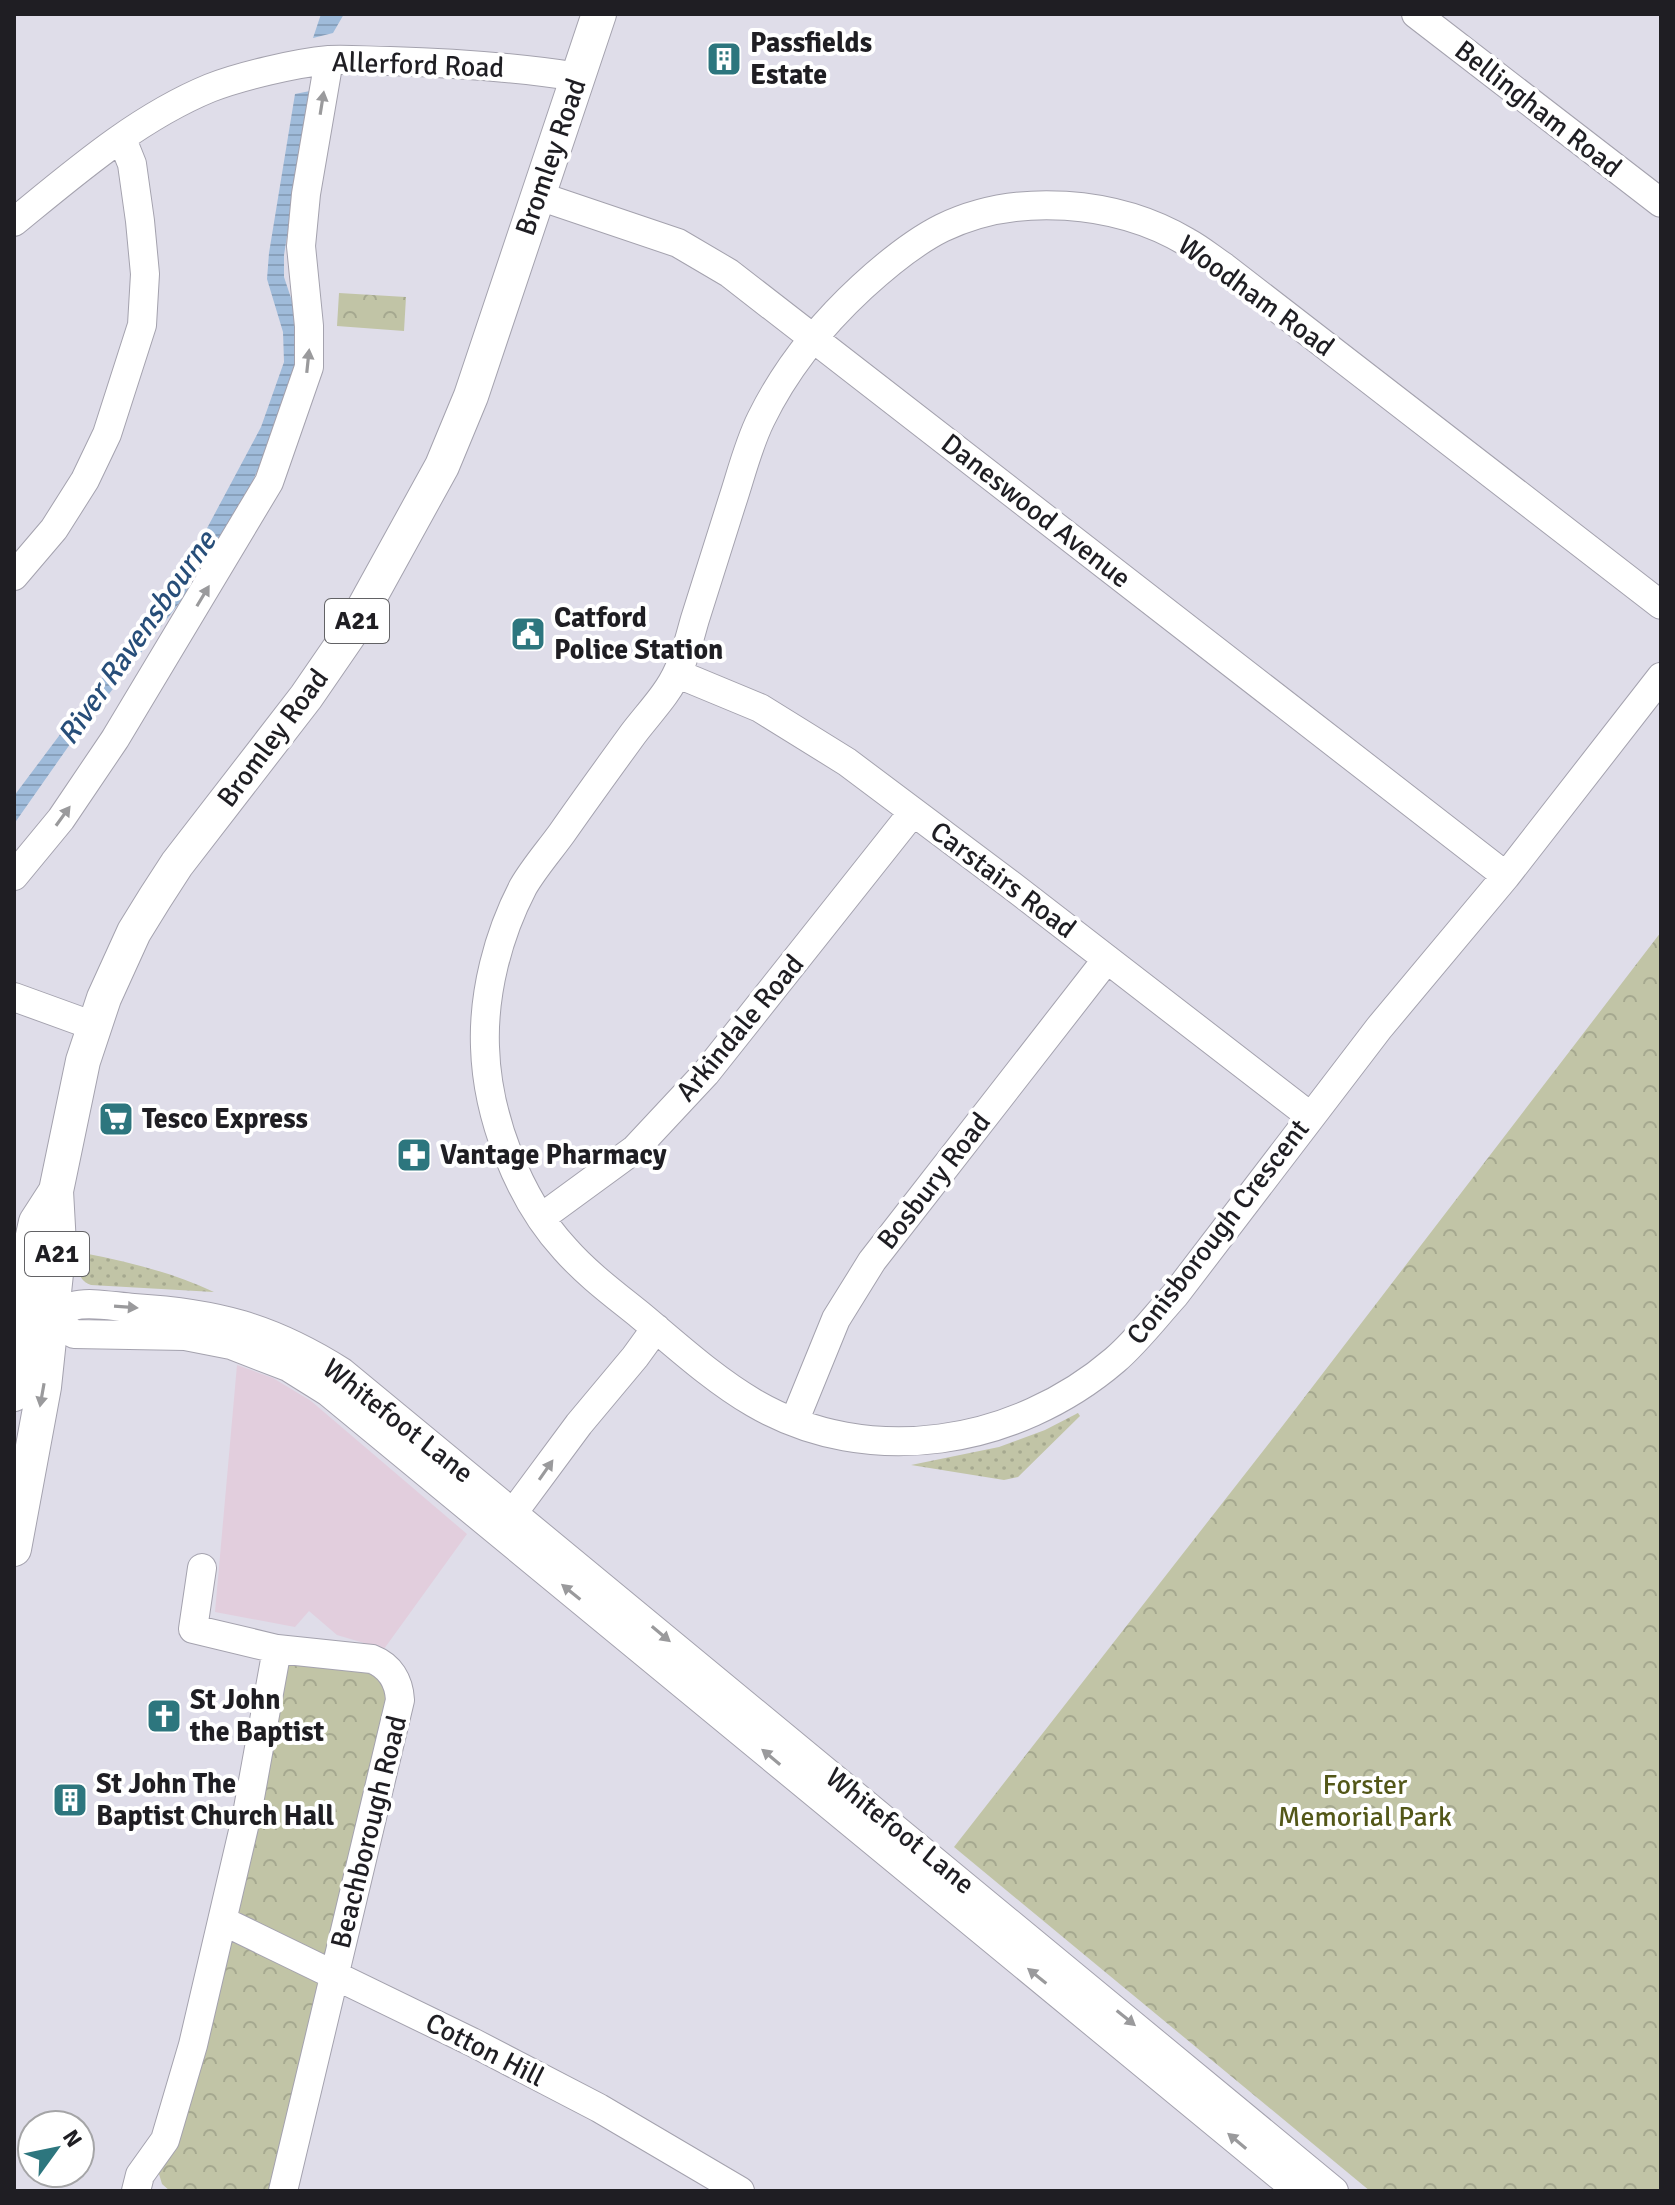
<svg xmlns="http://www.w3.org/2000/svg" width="1675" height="2205" font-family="Signika,sans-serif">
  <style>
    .education { fill: #e2cedd }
    .grass { fill: url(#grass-dots) }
    .park { fill: url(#park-crowns) }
    .water { fill: url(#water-rules) }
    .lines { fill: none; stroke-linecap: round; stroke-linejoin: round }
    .minor-casing { stroke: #a4a2ae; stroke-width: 30 }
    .major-casing { stroke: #a4a2ae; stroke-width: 36 }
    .minor { stroke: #fff; stroke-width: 28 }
    .major { stroke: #fff; stroke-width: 34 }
    .oneway { fill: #9a9a9c }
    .labels { text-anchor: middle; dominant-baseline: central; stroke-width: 8; stroke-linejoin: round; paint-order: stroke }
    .shield { fill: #fff; stroke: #626265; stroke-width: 2 }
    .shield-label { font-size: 26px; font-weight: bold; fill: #1f1e23 }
    .poi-label { font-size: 28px; font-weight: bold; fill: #1f1e23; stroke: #fff; text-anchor: start }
    .street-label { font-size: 28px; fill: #1f1e23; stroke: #fff }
    .park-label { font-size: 28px; fill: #535718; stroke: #fff }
    .water-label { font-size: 30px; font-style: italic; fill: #274e79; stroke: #fff }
  </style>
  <defs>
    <pattern id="grass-dots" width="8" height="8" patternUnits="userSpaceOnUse" patternTransform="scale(2)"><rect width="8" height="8" fill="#c1c4a6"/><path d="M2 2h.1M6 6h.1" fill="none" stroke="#a5a88f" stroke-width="1.8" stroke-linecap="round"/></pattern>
    <pattern id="park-crowns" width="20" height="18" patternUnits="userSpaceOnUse" patternTransform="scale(2)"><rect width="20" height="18" fill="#c1c4a6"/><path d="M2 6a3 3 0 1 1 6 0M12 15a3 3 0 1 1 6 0" fill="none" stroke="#a5a88f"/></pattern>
    <pattern id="water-rules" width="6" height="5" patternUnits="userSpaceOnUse" patternTransform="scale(2)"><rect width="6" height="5" fill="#9fbbda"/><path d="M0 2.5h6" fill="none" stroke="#88a0bb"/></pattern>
  </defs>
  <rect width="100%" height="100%" fill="#dfdde9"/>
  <path class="education" d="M237,1365l36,13 38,23 156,133 -83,115 -47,-14 -28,-24 -14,16 -80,-15z"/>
  <path class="grass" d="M83,1253c46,9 88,19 131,39l-123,-7c-16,-6 -12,-18 -8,-32z
    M1078,1413l2,3 -62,61 -14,3 -93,-15 88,-18 46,-17z"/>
  <path class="park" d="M339,293l67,4 -2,34 -67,-5z
    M1661,932v1259h-291l-416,-344 330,-423z
    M281,1662l93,8 17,25 -116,496h-105l-8,-7 -3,-10z"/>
  <path class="water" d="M321,14h23l-11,19 -20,5z
    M310,91l-26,164v22l9,27 6,62 -24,66 -31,68 -40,71 -136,176 -54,77v-28l175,-234 72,-135 23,-65 -1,-30 -16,-53 2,-26 26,-159z"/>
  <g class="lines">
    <defs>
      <path id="minor" d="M1416,14l245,189
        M539,196l139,47 51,30 777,603
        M14,222c60,-49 123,-104 196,-134 31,-12 86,-25 119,-28 20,-1 41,1 61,1 63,2 126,6 188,16
        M14,576l40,-47 31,-49 22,-46 35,-109 3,-51 -5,-53 -8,-57 -10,-25
        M1661,605l-437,-338c-12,-8 -24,-18 -37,-25 -71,-42 -171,-50 -245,-14 -30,15 -56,37 -80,59 -40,37 -77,83 -101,132 -13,26 -20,56 -29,83 -12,39 -25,78 -37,117 -5,17 -9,36 -17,52 -10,23 -30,43 -45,63 -24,33 -48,66 -71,99 -13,18 -28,35 -39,54 -25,48 -40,106 -38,160 2,69 33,151 80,202 22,25 49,45 75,66 36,30 73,64 114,88 115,67 262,42 361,-43 22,-19 40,-43 60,-65l204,-267 127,-152 155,-199
        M678,674l82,34 87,54 164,123 299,231
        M14,876l47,-57 54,-80 154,-257 40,-115v-41l-8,-80 5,-52 23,-134
        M14,997l80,29
        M542,1217l93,-68 71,-76 207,-261
        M794,1422l42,-103 36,-58 235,-302
        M502,1528l77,-104 56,-67 21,-29
        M202,1568l-9,61 84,20
        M223,1921l249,121 127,66 141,83
        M136,2191l4,-16 25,-35 28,-95 54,-231 30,-165 95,10c18,7 27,22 28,41l-117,491
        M1298,2191l-970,-799 -40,-25 -57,-22 -46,-9 -111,-2 -23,-16c7,-4 15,-10 22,-12 17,-5 43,1 61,2 82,5 137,19 208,64l992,819"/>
      <path id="major" d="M14,1394l5,-35 1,-38 10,-72 6,-27 20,-31
        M14,1549l30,-162 15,-142 -3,-54 27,-130 21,-63 30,-66 21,-34 22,-34 129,-167 44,-64 92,-167 29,-70 128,-382"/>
    </defs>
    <use href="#minor" class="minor-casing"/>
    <use href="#major" class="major-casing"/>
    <use href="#minor" class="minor"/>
    <use href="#major" class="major"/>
  </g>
  <defs><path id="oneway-solid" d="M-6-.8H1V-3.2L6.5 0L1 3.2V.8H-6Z" transform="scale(2)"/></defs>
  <g class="oneway">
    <use href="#oneway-solid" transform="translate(322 103) rotate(-81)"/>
    <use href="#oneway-solid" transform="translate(308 361) rotate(-84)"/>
    <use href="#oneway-solid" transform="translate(203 596) rotate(-59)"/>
    <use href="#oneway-solid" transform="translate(63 816) rotate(-54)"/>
    <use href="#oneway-solid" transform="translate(126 1307) rotate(4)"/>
    <use href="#oneway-solid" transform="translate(42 1395) rotate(100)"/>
    <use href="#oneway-solid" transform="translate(546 1470) rotate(-55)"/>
    <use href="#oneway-solid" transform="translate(571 1592) rotate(-141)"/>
    <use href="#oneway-solid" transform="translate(661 1634) rotate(40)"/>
    <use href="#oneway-solid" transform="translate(771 1757) rotate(-140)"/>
    <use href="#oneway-solid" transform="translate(1037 1976) rotate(-141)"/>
    <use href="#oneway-solid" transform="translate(1126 2018) rotate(39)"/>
    <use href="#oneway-solid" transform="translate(1237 2141) rotate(-140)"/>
  </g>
  <defs>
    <symbol id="building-square" viewBox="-11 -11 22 22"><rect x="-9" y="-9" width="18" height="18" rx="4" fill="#2d767e" stroke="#fff"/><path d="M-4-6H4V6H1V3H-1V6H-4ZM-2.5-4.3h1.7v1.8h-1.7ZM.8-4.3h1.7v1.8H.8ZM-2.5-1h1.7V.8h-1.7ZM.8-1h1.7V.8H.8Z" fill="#fff"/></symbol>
    <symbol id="civic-square" viewBox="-11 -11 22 22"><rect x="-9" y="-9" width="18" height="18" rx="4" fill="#2d767e" stroke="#fff"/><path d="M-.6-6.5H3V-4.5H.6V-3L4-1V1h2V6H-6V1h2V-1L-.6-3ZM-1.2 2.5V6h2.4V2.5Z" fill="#fff"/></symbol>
    <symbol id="supermarket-square" viewBox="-11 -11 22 22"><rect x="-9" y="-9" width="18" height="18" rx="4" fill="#2d767e" stroke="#fff"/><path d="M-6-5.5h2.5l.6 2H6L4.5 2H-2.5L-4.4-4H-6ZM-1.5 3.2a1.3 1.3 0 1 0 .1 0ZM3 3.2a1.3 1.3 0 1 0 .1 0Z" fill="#fff"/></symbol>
    <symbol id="pharmacy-square" viewBox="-11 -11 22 22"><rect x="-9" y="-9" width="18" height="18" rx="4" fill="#2d767e" stroke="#fff"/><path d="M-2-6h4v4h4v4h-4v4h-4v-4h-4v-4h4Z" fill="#fff"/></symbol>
    <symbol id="church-square" viewBox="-11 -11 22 22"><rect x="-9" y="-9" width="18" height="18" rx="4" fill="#2d767e" stroke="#fff"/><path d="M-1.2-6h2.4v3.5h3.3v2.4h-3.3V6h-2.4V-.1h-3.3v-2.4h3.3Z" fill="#fff"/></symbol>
  </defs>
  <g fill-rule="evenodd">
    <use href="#building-square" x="704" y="39" width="40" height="40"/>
    <use href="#civic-square" x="508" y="614" width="40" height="40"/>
    <use href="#supermarket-square" x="96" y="1099" width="40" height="40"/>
    <use href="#pharmacy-square" x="394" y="1135" width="40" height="40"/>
    <use href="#church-square" x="144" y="1696" width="40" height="40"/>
    <use href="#building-square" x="50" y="1780" width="40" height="40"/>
  </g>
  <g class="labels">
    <g class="shield">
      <rect x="325" y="599" width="64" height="44" rx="6"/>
      <rect x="25" y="1232" width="64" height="44" rx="6"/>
    </g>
    <g class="shield-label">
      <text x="357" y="621">A21</text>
      <text x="57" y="1254">A21</text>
    </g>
    <g class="poi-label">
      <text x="750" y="43">Passfields<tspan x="750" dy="32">Estate</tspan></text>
      <text x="554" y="618">Catford<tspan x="554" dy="32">Police Station</tspan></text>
      <text x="142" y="1119">Tesco Express</text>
      <text x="440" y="1155">Vantage Pharmacy</text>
      <text x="190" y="1700">St John<tspan x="190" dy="32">the Baptist</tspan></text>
      <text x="96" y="1784">St John The<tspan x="96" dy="32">Baptist Church Hall</tspan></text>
    </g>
    <g class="street-label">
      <text transform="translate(418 65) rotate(2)">Allerford Road</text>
      <text transform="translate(1538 109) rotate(38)">Bellingham Road</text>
      <text transform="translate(551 157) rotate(-71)">Bromley Road</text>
      <text transform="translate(1256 296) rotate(36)">Woodham Road</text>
      <text transform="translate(1036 511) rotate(38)">Daneswood Avenue</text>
      <text transform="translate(273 738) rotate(-53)">Bromley Road</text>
      <text transform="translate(1003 880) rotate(37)">Carstairs Road</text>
      <text transform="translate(740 1028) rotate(-50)">Arkindale Road</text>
      <text transform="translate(934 1181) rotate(-52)">Bosbury Road</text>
      <text transform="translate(1218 1232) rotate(-52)">Conisborough Crescent</text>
      <text transform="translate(398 1421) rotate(38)">Whitefoot Lane</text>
      <text transform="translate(900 1831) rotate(39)">Whitefoot Lane</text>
      <text transform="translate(369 1832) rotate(-76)">Beachborough Road</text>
      <text transform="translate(485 2050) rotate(27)">Cotton Hill</text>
    </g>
    <g class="park-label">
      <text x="1365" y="1785">Forster<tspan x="1365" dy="32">Memorial Park</tspan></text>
    </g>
    <g class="water-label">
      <text transform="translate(137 638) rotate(-55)">River Ravensbourne</text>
    </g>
  </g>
  <rect width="1675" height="2205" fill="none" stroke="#1f1e23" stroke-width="32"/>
  <g transform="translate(56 2149) rotate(57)"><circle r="38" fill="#ffffff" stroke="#a5a5a7" stroke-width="2"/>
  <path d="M0-6L14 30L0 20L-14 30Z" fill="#2d767e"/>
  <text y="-12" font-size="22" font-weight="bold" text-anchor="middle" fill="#1f1e23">N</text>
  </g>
</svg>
